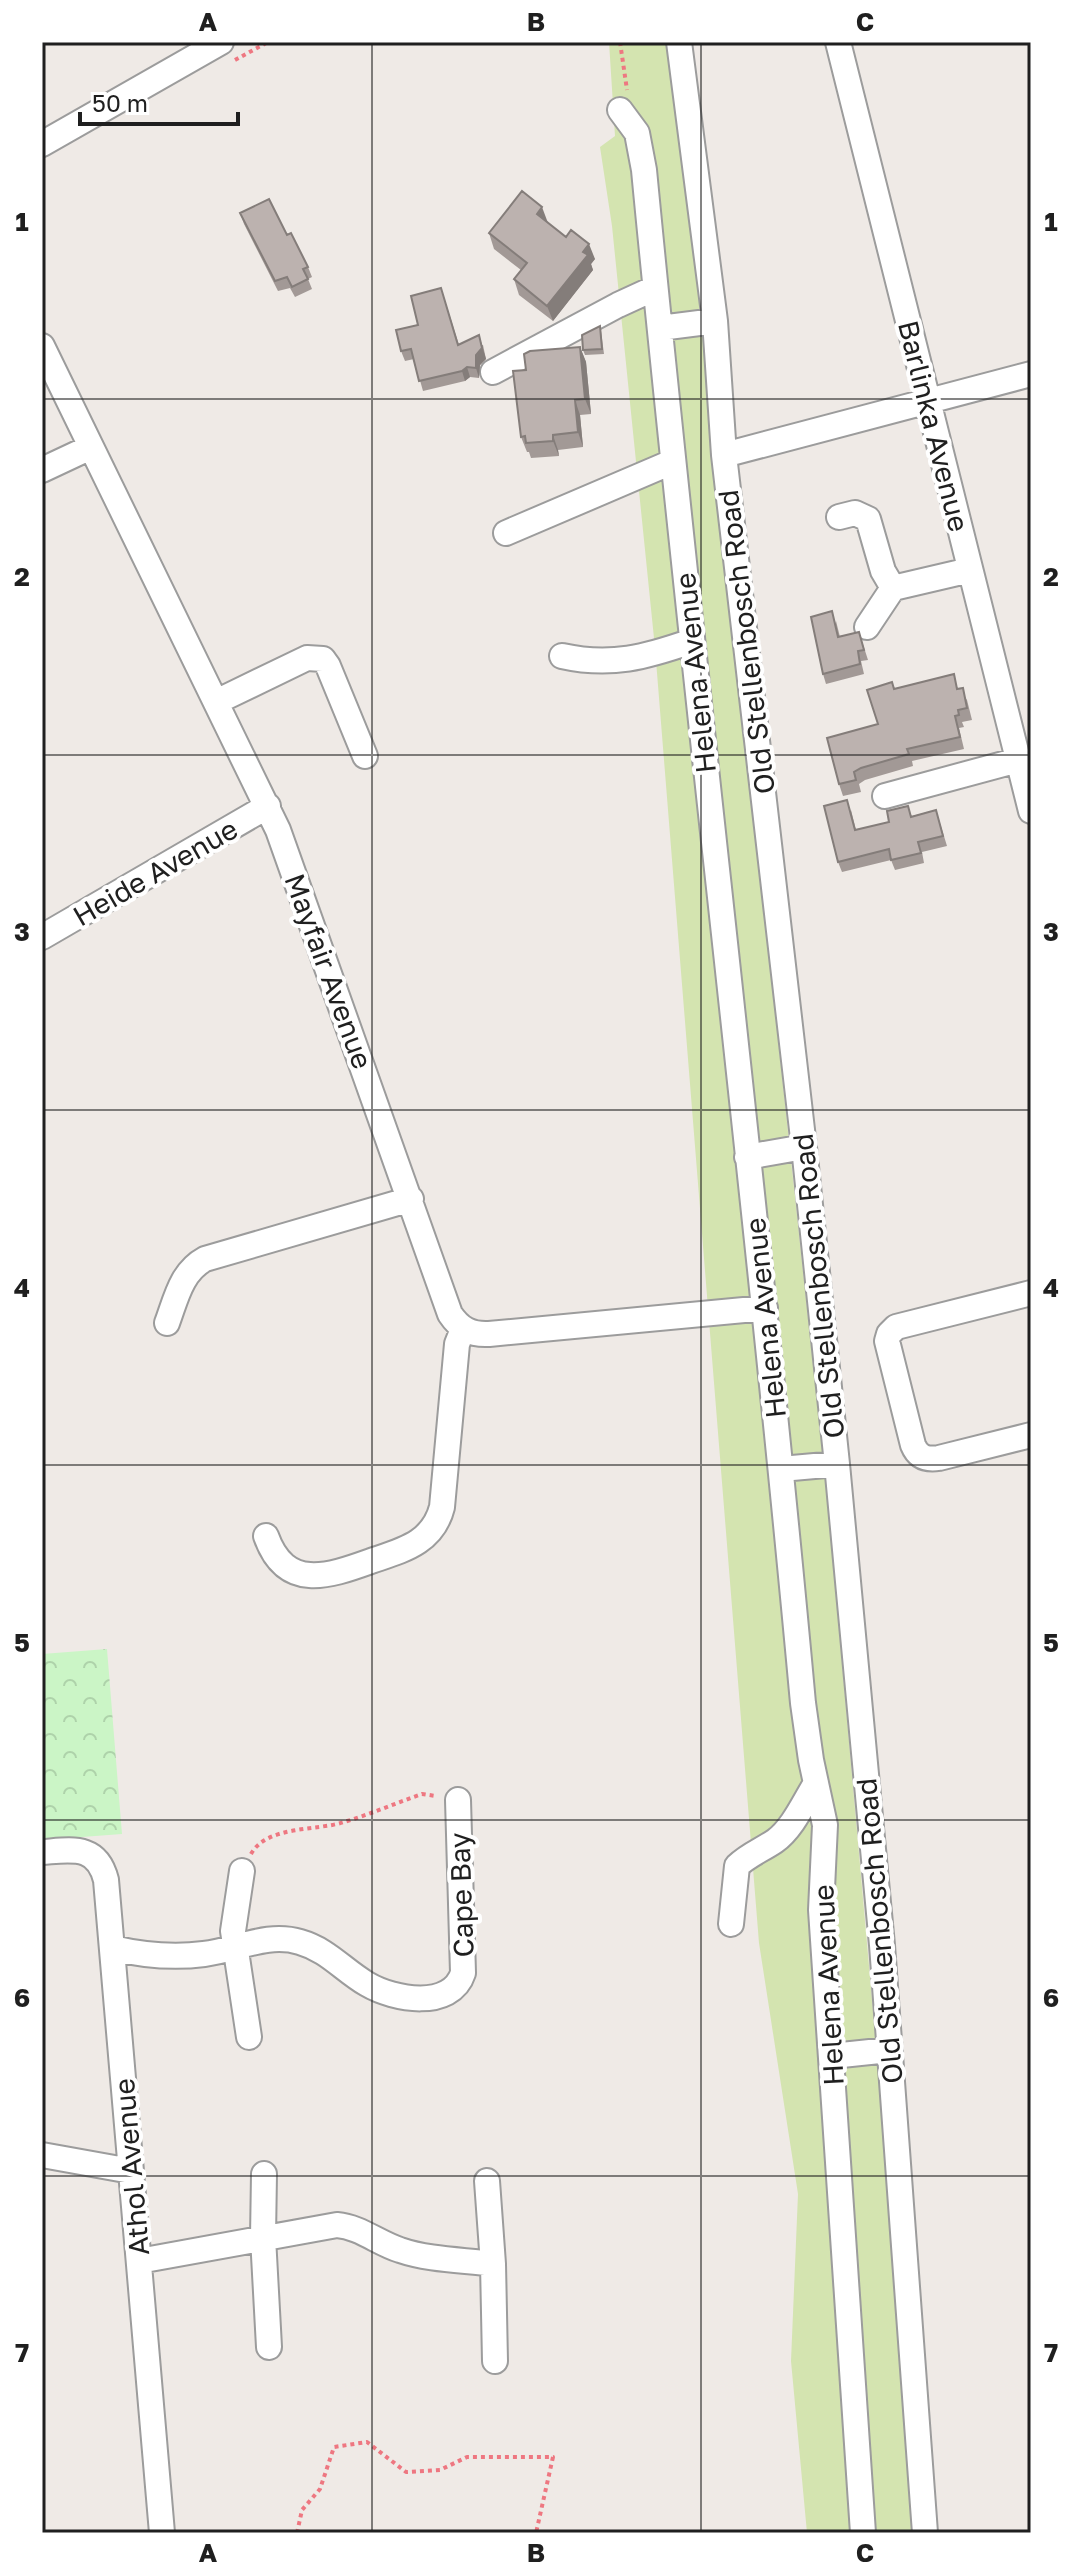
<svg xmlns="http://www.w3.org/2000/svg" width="1073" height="2575" font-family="'Golos Text',sans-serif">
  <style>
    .grass { fill: #d4e4b0 }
    .park { fill: url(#park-crowns) }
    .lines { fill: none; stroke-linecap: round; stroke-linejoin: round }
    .minor-casing { stroke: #9c9c9c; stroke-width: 28 }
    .path { stroke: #ee7781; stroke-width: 4; stroke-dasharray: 4 4; stroke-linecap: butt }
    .minor { stroke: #fff; stroke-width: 24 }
    .wall { fill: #a29996 }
    .shaded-wall { fill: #847d7a }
    .building { fill: #bcb2af; stroke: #847d7a; stroke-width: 2 }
    .grid { fill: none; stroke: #1f1f1f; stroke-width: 2; stroke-opacity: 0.55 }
    .labels { text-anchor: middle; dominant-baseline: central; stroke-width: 8; stroke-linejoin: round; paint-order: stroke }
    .street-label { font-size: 28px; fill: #1f1f1f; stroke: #fff }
    .neatline { fill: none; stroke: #1f1f1f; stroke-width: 3 }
    .grid-label { font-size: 26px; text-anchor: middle; font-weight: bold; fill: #1f1f1f }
  </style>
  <defs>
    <pattern id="park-crowns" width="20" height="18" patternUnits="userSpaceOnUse" patternTransform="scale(2)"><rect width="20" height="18" fill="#cbf5c6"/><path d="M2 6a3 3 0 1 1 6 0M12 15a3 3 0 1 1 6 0" fill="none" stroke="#aed2aa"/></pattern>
  </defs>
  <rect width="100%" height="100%" fill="#efeae6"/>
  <path class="grass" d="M609,42h62l156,1453 52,583 34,455h-106l-16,-172 7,-167 -39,-251 -104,-1295 -43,-422 -12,-79 15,-11z"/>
  <path class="park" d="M107,1649l15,185 -80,6v-186z"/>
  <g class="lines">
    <defs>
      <path id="minor" d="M679,42l36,279 9,134 80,692 33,317 45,481 43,588
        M838,42l193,769
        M620,110l17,23 7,37c49,511 112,1021 159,1533l8,57 14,65 -4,85 42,623
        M42,144l179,-102
        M660,328l55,-7
        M42,346l236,484 172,484c10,15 21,21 39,20l276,-26
        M493,372l125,-67 37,-17
        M724,455l307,-81
        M42,470l49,-23
        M839,517l16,-4 13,6 15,52 10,17
        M506,533l166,-71
        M867,627l26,-39 77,-18
        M562,656c49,11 84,1 130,-15
        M216,702l91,-44 16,1 5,7 37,90
        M885,796l133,-36
        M42,937l226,-131
        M747,1157l57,-10
        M1031,1293l-135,34 -7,7 -2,7 26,104c5,12 13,15 26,13l92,-23
        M167,1323c9,-24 14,-51 38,-64l206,-60
        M781,1469l56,-5
        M266,1536c20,56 63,40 105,25 32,-11 62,-18 71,-54l15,-163 6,-15
        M42,1852c30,-2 55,-8 64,28l56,653
        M242,1871l-9,60 16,106
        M731,1924l6,-58c11,-11 25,-16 38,-25 18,-13 29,-39 41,-58
        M112,1948c30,7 62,10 92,6 33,-4 63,-22 96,-12 28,8 43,28 67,42 27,16 84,26 96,-11l-5,-173
        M832,2056l57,-6
        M42,2155l89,16
        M264,2174l-1,63 6,110
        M487,2181l6,83 2,97
        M139,2261l198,-36c23,2 41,18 63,25 29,10 63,10 93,14"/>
    </defs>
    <use href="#minor" class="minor-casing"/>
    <path class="path" d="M620,42l7,48
      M235,60l33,-18
      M251,1854c16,-29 67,-23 93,-32 27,-8 52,-19 78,-28l14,2
      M297,2533l5,-23 18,-21 14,-42 33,-5 39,30 34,-2 27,-13h86l-17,76"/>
    <use href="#minor" class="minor"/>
  </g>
  <path class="wall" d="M240,213l47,22 21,32 4,10 -4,2 4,10 -17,8 -5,-9 -12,3 -34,-67z
    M548,223l47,36 -4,5 2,6 -40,51 -34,-26 -5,-16 7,-9 -27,-21 -5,-16z
    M441,288l18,57h24l3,14 -6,6 -1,13 -9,-1 -5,4 -42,10 -9,-32 -9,2 -4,-10z
    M601,331l3,23 -19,1 -2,-5z
    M580,347l6,15 5,52 -11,1 3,32 -25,3 1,6 -28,2 -2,-6h-2l-6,-15 5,-67z
    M836,621l4,16 19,-5 9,28 -7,1 3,13 -38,10 -3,-10z
    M894,689h65l8,11 5,20 -10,2 2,5 -5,1 5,21 -52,12 1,5 -48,14 -6,4 2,8 -18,4 -4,-12 39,-60z
    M851,810l5,20 80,-20 11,36 -25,6 2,11 -29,7 -4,-10 -49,12 -4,-10z"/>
  <path class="shaded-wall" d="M542,207l6,16 -11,-9z
    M589,244l6,15 -4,5 2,6 -40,51 -6,-15z
    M479,335l7,24 -6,6 -1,13 -3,-10z
    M580,347l6,15 5,52 -6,-15z
    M467,367l3,10 -5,4 -3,-10z
    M575,400l5,15 3,32 -5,-15z
    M553,435l5,15 1,6 -6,-15z"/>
  <path class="building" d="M522,191l20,16 -5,7 29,23 5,-7 18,14 -6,8 5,3 -41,51 -33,-27 13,-16 -38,-30z
    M269,199l18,36 4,-2 17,34 -5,2 5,10 -16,8 -5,-10 -12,4 -35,-68z
    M441,288l17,57 21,-10 3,13 -6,7v13l-9,-1 -5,4 -43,10 -8,-32 -10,2 -5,-21 22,-5 -7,-29z
    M600,326l2,23 -19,1 -1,-15z
    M580,347l5,52 -10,1 3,32 -25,3v6l-27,2 -1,-7 -4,1 -8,-66 13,-1 -2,-16 6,-3z
    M832,611l6,26 21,-5 5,18 -6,1 2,13 -37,10 -12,-57z
    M954,674l3,15 6,-1 4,20 -9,2 1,5 -4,1 5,21 -53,12 2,5 -48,14 -7,4 2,8 -17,4 -12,-46 51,-14 -11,-34 25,-8 2,7z
    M847,800l8,30 34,-8 -2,-11 21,-5 3,11 25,-7 7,26 -25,6 3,11 -30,7 -2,-11 -51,13 -14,-56z"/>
  <path class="grid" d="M372,42v2491M701,42v2491M42,399h989M42,755h989M42,1110h989M42,1465h989M42,1820h989M42,2176h989"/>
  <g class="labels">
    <g class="street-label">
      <text transform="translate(934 426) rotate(76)">Barlinka Avenue</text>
      <text transform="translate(746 642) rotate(-97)">Old Stellenbosch Road</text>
      <text transform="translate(695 673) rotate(-96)">Helena Avenue</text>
      <text transform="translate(155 872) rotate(-30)">Heide Avenue</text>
      <text transform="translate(329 971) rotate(70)">Mayfair Avenue</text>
      <text transform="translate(818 1286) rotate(-96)">Old Stellenbosch Road</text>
      <text transform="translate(765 1318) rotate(-96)">Helena Avenue</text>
      <text transform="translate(461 1895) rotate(-92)">Cape Bay</text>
      <text transform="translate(879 1931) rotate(-95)">Old Stellenbosch Road</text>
      <text transform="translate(828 1985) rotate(-93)">Helena Avenue</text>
      <text transform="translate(131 2167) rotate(-95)">Athol Avenue</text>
    </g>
  </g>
  <rect width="1073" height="2575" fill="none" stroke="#ffffff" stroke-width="88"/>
  <path d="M80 112v12h158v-12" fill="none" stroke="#1f1f1f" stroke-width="4"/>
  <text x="92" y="112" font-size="24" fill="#1f1f1f" stroke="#ffffff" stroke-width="6" paint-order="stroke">50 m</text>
  <rect x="44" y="44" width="985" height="2487" class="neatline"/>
  <g class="grid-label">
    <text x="208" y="31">A</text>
    <text x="536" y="31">B</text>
    <text x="865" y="31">C</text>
    <text x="22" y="231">1</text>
    <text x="1051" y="231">1</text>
    <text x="22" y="586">2</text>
    <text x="1051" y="586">2</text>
    <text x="22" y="941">3</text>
    <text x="1051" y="941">3</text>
    <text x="22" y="1297">4</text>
    <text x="1051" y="1297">4</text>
    <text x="22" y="1652">5</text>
    <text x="1051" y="1652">5</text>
    <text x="22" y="2007">6</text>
    <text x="1051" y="2007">6</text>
    <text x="22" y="2362">7</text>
    <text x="1051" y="2362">7</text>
    <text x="208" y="2562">A</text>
    <text x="536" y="2562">B</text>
    <text x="865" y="2562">C</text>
  </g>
</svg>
